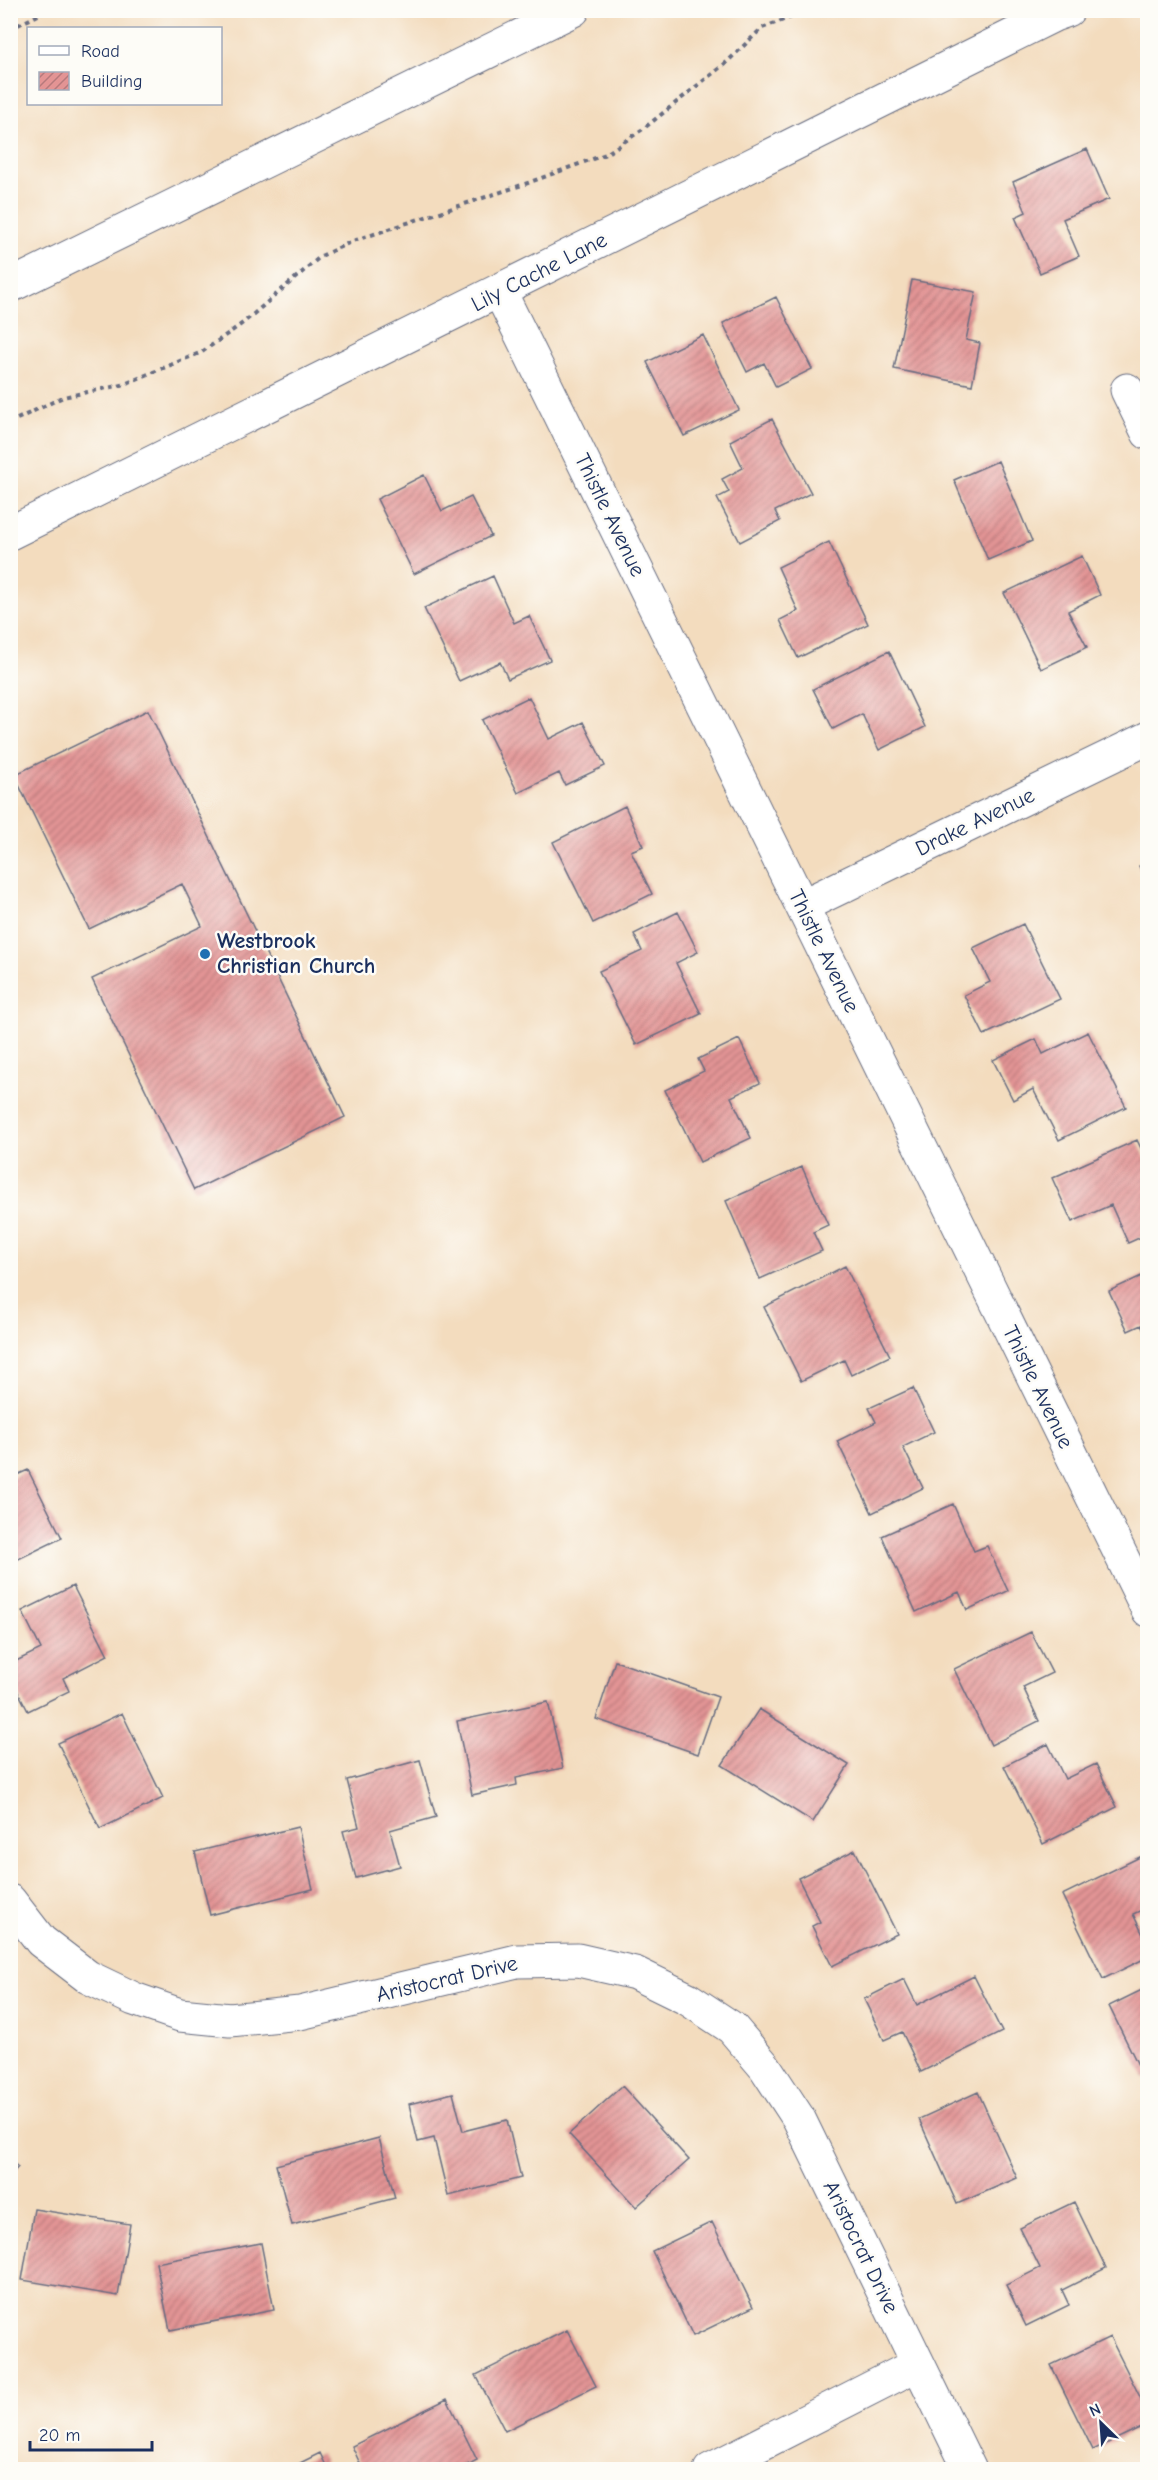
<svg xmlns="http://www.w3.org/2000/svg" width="1158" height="2480" font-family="'Comic Neue',sans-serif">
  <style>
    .building { fill: url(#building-hatch) }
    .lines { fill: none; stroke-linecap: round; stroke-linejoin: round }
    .minor-casing { stroke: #676c80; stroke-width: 35 }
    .path { stroke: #676c80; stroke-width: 4; stroke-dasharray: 4.5 4.5; stroke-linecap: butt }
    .minor { stroke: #fff; stroke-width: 33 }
    .poi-dot { fill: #1f6fb2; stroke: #fdfcf7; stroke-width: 2 }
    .labels { text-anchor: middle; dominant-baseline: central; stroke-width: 5; stroke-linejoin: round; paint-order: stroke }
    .street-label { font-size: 22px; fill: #1b2f5e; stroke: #fdfcf7 }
    .poi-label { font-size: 22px; font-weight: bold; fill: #1b2f5e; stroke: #fdfcf7; text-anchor: start }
  </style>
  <defs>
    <pattern id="building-hatch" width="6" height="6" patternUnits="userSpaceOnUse" patternTransform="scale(1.5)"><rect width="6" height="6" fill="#e39494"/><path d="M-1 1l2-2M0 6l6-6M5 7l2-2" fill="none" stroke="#b7797c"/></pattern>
  </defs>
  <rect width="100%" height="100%" fill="#fdfcf7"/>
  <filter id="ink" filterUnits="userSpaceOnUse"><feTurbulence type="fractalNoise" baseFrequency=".0167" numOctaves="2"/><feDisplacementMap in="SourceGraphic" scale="12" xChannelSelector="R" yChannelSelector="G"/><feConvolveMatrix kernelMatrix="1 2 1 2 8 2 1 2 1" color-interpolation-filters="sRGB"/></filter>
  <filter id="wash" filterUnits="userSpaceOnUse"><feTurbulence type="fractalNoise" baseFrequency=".008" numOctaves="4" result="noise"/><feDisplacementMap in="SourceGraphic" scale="24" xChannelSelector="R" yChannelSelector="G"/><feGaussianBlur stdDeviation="1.35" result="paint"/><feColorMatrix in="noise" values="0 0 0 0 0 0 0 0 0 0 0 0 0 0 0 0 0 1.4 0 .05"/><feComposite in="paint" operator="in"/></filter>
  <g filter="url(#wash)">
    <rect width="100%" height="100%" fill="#f3dcbe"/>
    <g id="blocks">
      <path class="building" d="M1087,149l22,50 -46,20 16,37 -39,17 -25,-56 11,-5 -13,-30z
        M912,280l64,12 -10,48 14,3 -8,42 -78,-16z
        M776,297l36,72 -36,18 -12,-24 -17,9 -24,-49z
        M703,335l36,75 -55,26 -37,-74z
        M772,419l39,74 -36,18 5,10 -40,21 -23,-44 12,-6 -7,-13 21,-11 -13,-27z
        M998,461l34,80 -44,19 -34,-80z
        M424,475l18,36 29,-14 20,39 -77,38 -37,-75z
        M829,542l39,82 -70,34 -18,-38 18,-9 -20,-44z
        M1082,556l18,39 -32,16 19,36 -46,22 -37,-76z
        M493,576l21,47 15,-7 21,44 -42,19 -8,-17 -41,19 -35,-73z
        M889,651l36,76 -46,23 -17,-36 -29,15 -20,-40z
        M529,697l20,42 34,-17 22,44 -40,19 -6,-12 -41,20 -36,-73z
        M148,710l197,407 -151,73 -102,-211 110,-53 -20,-42 -93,45 -75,-154z
        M625,806l18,40 -12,5 21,43 -59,29 -40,-81z
        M1148,862v22l-9,-18z
        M678,912l20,40 -22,11 25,51 -65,31 -37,-74 43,-20 -8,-17z
        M1023,924l37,75 -76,36 -20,-40 26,-13 -17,-34z
        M1088,1032l38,75 -67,33 -26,-51 -20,11 -20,-40 43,-21 7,15z
        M739,1039l21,44 -29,14 20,41 -51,24 -35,-72 39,-19 -6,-12z
        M1137,1140l11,23v71l-20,9 -17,-38 -39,17 -20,-44z
        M802,1167l26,58 -15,7 9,19 -62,28 -34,-78z
        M845,1266l45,90 -39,19 -7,-15 -43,21 -37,-74z
        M1148,1273v66l-7,-14 -13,6 -19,-40z
        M913,1388l21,44 -31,15 20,41 -51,25 -35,-72 39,-19 -7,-14z
        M28,1470l34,68 -52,25v-85z
        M953,1504l21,47 13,-5 21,45 -41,19 -8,-18 -43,20 -34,-76z
        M73,1586l35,69 -45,23 6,13 -41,20 -18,-35v-12l31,-15 -19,-38z
        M1031,1632l21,41 -29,14 16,34 -48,24 -37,-76z
        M615,1661l103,36 -20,57 -102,-35z
        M548,1702l15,66 -47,10 1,7 -45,10 -15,-74z
        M759,1709l90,56 -36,57 -91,-57z
        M122,1713l41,85 -63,31 -42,-86z
        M1048,1744l17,35 31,-15 21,43 -74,37 -39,-78z
        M420,1760l16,57 -46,13 10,36 -44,12 -13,-47 16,-4 -12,-47z
        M298,1827l15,62 -103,26 -15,-63z
        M855,1850l42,84 -65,32 -20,-40 8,-4 -22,-44z
        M1142,1856l6,10v41l-15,7 15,31v12l-45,22 -41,-84z
        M974,1976l28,56 -81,40 -19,-40 -18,8 -20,-41 40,-20 13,26z
        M1148,1987v91l-3,1 -36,-73z
        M622,2086l67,74 -53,47 -67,-73z
        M978,2092l39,86 -60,26 -38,-85z
        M453,2093l10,38 44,-11 14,58 -73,18 -14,-58 -16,4 -9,-38z
        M379,2138l16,60 -103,27 -16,-60z
        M10,2160l8,7 -8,9z
        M1074,2202l32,66 -44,22 7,15 -43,21 -20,-41 34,-17 -20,-40z
        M34,2209l96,15 -12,72 -96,-16z
        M712,2222l41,85 -60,29 -41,-85z
        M261,2243l13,67 -104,20 -14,-67z
        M567,2330l29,56 -91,45 -29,-56z
        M1110,2337l38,76v11l-55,26 -42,-85z
        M447,2399l30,61 -19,10h-95l-11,-24z
        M320,2453l8,17h-42z"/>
    </g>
  </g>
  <g filter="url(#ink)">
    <use href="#blocks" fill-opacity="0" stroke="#676c80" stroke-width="1.5"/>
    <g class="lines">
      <defs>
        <path id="minor" d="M10,286l563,-276
          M500,292l648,1318
          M1127,390l21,43
          M10,533l1044,-518 14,-5
          M802,906l346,-168
          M10,1901l31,40 47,36 46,22 46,16 50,5 70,-7 217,-52 61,-1 57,13 53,26 44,29 33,39 34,52 171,351
          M710,2470l208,-106"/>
      </defs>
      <use href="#minor" class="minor-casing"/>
      <path class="path" d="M10,29l38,-19
        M10,420l1,2 52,-25 59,-12 80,-33 41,-29 78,-67 32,-15 172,-57 81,-30 37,-25 84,-67 35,-34 48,-18"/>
      <use href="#minor" class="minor"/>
    </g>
  </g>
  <circle class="poi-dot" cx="205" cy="954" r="6"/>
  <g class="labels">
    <g class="street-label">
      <text transform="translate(539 272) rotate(-27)">Lily Cache Lane</text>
      <text transform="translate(610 515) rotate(64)">Thistle Avenue</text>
      <text transform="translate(975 822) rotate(-26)">Drake Avenue</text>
      <text transform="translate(824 951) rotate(64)">Thistle Avenue</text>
      <text transform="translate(1038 1387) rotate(64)">Thistle Avenue</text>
      <text transform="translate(447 1979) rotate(-13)">Aristocrat Drive</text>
      <text transform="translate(861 2247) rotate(64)">Aristocrat Drive</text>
    </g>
    <g class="poi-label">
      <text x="217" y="941">Westbrook<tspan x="217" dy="25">Christian Church</tspan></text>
    </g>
  </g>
  <rect width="1158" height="2480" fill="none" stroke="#fdfcf7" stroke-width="36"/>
  <rect x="27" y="27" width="195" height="78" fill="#fdfcf7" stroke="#a3aaba" stroke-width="1.5"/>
  <rect x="39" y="46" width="30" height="9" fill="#ffffff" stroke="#a3aaba" stroke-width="1.5"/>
  <text x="81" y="57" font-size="18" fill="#1b2f5e">Road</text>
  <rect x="39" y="72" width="30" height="18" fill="url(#building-hatch)" stroke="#a3aaba" stroke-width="1.5"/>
  <text x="81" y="87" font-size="18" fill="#1b2f5e">Building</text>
  <g transform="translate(1101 2423) rotate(335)" stroke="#fdfcf7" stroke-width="4.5" paint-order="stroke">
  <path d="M0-4.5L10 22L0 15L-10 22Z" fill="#1b2f5e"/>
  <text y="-9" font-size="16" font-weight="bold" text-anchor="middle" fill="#1b2f5e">N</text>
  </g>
  <path d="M30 2441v9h122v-9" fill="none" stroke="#1b2f5e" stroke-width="3"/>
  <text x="39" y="2441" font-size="18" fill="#1b2f5e" stroke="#fdfcf7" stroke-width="4.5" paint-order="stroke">20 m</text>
</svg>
